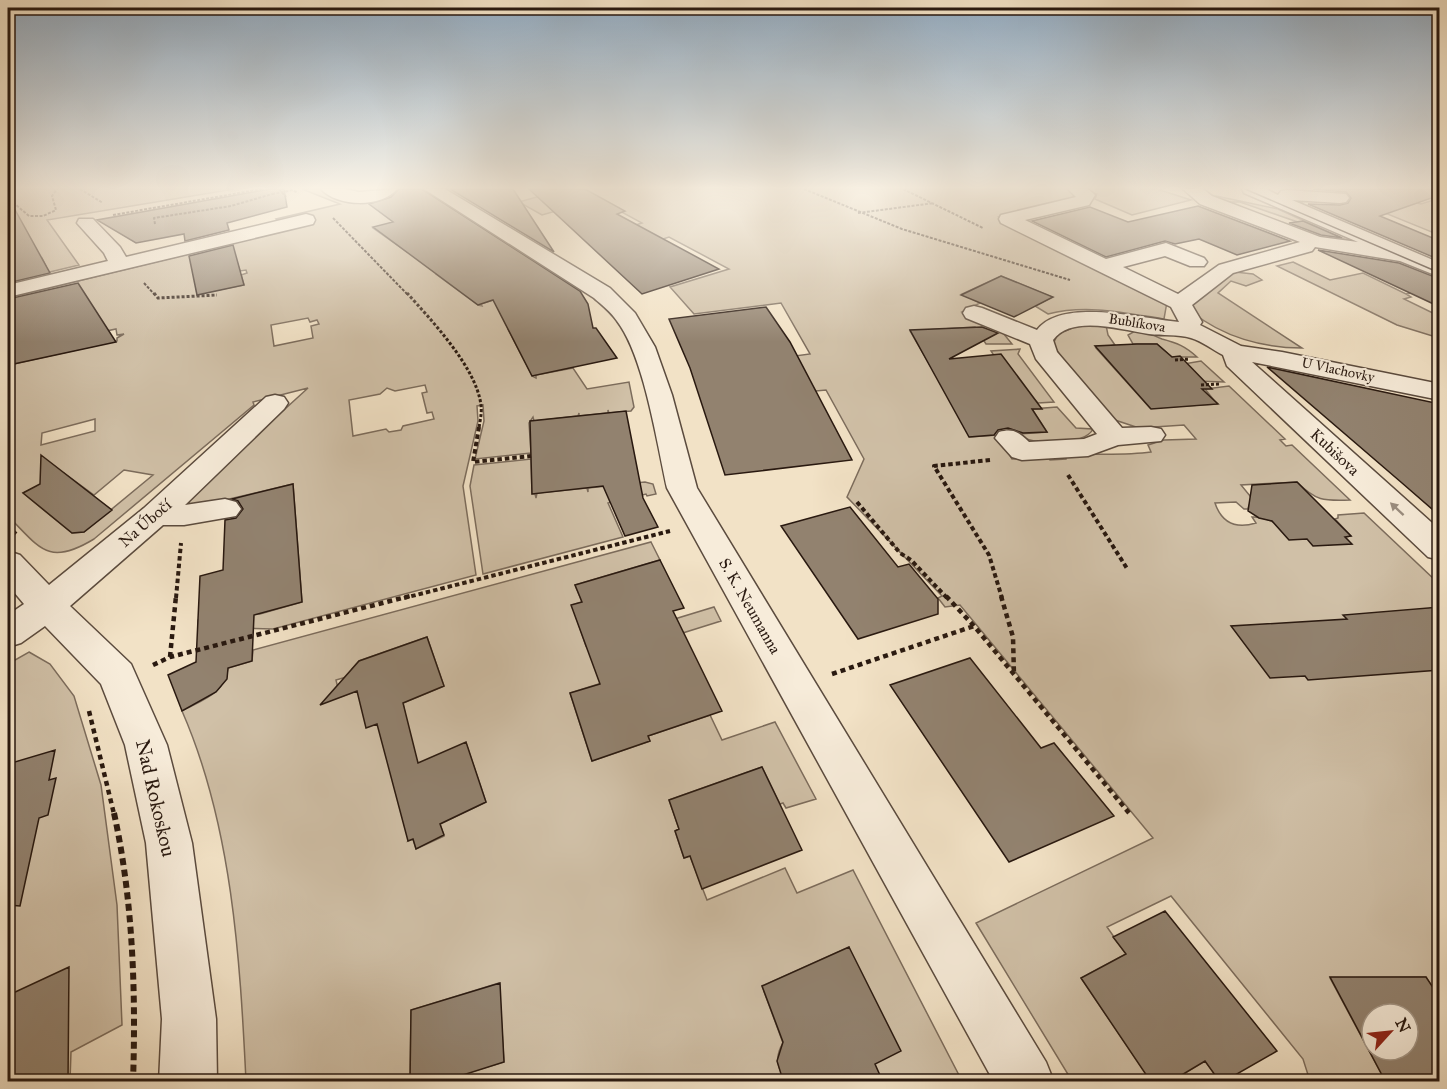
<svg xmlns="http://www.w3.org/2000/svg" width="1447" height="1089" font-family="'IM FELL Great Primer',serif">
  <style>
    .green { fill: #d0c0a7; stroke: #7c6c5c; stroke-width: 1.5; fill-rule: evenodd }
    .building { fill: #92826f; stroke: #291910; stroke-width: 1.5; fill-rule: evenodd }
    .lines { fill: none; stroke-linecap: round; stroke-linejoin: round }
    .minor-casing { stroke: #5b4b3e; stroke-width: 3 }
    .path-far4 { stroke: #291910; stroke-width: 2; stroke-dasharray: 3 1.5; stroke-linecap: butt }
    .path-far3 { stroke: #291910; stroke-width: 3; stroke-dasharray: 3 2; stroke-linecap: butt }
    .path-far2 { stroke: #291910; stroke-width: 4; stroke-dasharray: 4.5 3; stroke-linecap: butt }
    .path-far1 { stroke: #291910; stroke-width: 4.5; stroke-dasharray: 5 4; stroke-linecap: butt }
    .path { stroke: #291910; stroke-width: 6; stroke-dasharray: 7 4.5; stroke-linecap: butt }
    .minor { fill: #f7ecda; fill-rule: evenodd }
    .tram { stroke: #291910; stroke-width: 1.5 }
    .path-bridge { stroke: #291910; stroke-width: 2; stroke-dasharray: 3 1.5; stroke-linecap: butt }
    .oneway { fill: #9a8d7f }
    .labels { text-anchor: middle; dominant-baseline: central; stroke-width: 4.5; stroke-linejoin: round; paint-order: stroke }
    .far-street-label { font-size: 14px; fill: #291910; stroke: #f7ecda }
    .street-label { font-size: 16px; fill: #291910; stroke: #f7ecda }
    .near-street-label { font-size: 20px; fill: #291910; stroke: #f7ecda }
  </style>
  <rect width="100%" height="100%" fill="#f2e2c6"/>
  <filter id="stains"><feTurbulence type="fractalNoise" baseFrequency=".00333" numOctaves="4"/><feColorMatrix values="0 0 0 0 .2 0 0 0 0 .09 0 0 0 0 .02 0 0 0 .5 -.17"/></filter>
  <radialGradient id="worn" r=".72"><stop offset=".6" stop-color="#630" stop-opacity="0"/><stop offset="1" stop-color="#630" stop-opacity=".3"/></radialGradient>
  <path class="green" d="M8,189h226l-187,31 32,45 -71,17v-6l38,-10 -4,-8 -24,5 -10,-18v-5l9,-2 -4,-9 -5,1z
    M302,189h18l23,10 50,-10h15l14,25 -49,14 34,24 52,-15 -23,37 42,31 4,1 -1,-2 50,-17 -23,42 24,47 4,2v-3l37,-7 14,21 42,-7 5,25 -3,4 -22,2 -1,-3v3l-29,3v-3l-1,3 -44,5 -1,-4 -4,6 2,30 -56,6 9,-38 -1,-16 -6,1 1,15 -15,65 13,89 -203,54 -75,-2v-7l25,-7 37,1 42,-12 -9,-118 -98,23 -10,-7 123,-112 -55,14 1,3 -160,134c-46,28 -54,9 -86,-23v-179l89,-24 -84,-10 -5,1v-6l267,-65 3,-12 -2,-2 64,-15zM237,262l3,9 6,-1 1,3 -6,2 3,10 -47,9 -1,-7zM308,318l2,4 7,-2 2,4 -8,2 2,12 -39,8 -3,-21zM116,329l1,6 7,-1 -7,4v3l-108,24 37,-21zM425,385l2,7 -5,1 5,20 5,-1 2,7 -31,7 -2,4 -12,2 -3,-3 -33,7 -4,-36 31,-6 7,-6 8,3zM95,419v12l-54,14 1,-12zM124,470l29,5 -69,57 -12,1 -49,-40 41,-20 30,22z
    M565,189h505l5,5 -4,6 -72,17 168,85 -3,17c-39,-6 -77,-15 -116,-5l-13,-8 17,-9 -51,-21 -39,18 18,9 -18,9 37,16 13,16h-26l-11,-17 -65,4 21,36 68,-4 -8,-12 29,-2 -2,5 36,48 -16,1 -3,-3 -9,1 -57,36 29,-2 14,24 36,-2 2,3 16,-1v-4c28,-2 57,1 85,-3l-3,-7 16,-5 32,-1 -12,-14 -45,3 -24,-8 -54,-63 -8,-13 5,-10 21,-9h27l2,10 7,10 -19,3 54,60 67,-4 -12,-15 24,-3 56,53 -5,1 6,6 6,-1 58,55c-27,1 -34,1 -53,-18l-56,3 14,17 -6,3 -1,4h-4l-8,-7 -21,1c7,21 21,26 41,20l-4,-6c20,-1 37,17 56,22 14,3 29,3 43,5l-6,-7 6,-1 -16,-17 3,-1v-3l26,-2 73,69 -3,1 6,5 -1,410 -13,-21 -96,1 52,97h57v6h-129l-7,-22 -132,-163 -64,31 19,27 -45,24 70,103h-79l-96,-158 177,-85 -193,-233 -15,2 -7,-9 4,-2 -95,-99 17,-38 -38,-69 -95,9 -11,-33 90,-12 -29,-51 -87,11 -24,-27 59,-18 -60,-32 -54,18 -28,-15 55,-17 -44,-24 -56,16 -23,-13z
    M1085,189h72l34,11 -59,15 -37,-16 2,-5z
    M1340,190l40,2 41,12 13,-4 -7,-3 7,-2 5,1v39l-59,-24 -2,-4z
    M1216,196l62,13 86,39 -56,-12 4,-9 -72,-25h-16l-9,-4z
    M1293,262l37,18 33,-7 43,21 33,-6 -33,6 5,3 -7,2 35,17v22l-42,-13 -120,-59z
    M1235,272l18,2 9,6 -16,6 -15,-5 -13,12 84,55c-39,0 -79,-11 -110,-36l-1,-6 34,-29z
    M1135,331c17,1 14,3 27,8 15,4 23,7 35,18h-25l-15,-13h-24l-5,-9z
    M1201,361l23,21 -30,-1 -16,-16z
    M1057,407l19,21 17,1c-8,17 -63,18 -74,5l28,-2 -15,-23z
    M531,459l1,35h3l1,4 1,-5 50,-5 1,4v-4l57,-6 8,2 3,10 -9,2 -1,-2 -38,9 15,34 -140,37 -13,-88 4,-21z
    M651,542l9,18 -85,25 7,17 -10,3 14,41 128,-39 7,14 -51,16 -46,39 -54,17 22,68 58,-20 -2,-5 62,-21 12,25 53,-18 41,77 -30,9 -3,-5 -3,1 -18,-37 -93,33 10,29 -4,2 9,27 6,-2 17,44 78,-32 12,25 56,-23 109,211h-96l9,-17 -26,-117 -87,39 21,57c-9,15 -6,26 5,38h-347l63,-19 -5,-79 -88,27 -1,71h-164c-6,-123 -14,-256 -64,-370 20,-11 44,-18 46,-43l24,-7 1,-11zM427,637l17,49 -41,17 2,10 -48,-22 -17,6 -4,-17 17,-5 -1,-6 7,-8zM466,743l20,59 -46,22 4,12 -28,13 -3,-10 -5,2z
    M29,652l21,12 24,32 27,89 16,120 5,120 -51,27 -1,29h-62v-417z
    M1205,1061l15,20 -50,1z"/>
  <path class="building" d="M270,189h14l3,18 -60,16 2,7 -44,11 -1,-7 -48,9 -39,-23z
    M399,189h23l158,102 8,13 5,24h3l21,30 -85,18 -39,-76 -15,5 -105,-78 20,-5 -24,-18 22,-7z
    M450,189h63l41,63z
    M529,189h56l40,22 -8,3 102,55 -77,25z
    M1313,189h127v6l-60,21 60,25v19l-132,-56 32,1 8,-2 3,-5 -5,-6z
    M8,197l42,76 -42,10z
    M1198,206l92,35 -53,14 -38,-16 -24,5 -10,-3 -59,16 -74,-36 58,-14 38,15z
    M1303,221l39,17 -21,-3 -32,-12z
    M233,245l11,40 -47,10 -8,-39z
    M1318,250l81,13 41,16v28z
    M1001,276l52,21 -39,20 -53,-22z
    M78,283l38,59 -107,23 4,-30 -5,2v-38z
    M766,307l24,35 62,118 -127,15 -35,-107 -21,-49z
    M982,327l16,6 -49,26 52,-5 41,55h-10l15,23 -24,1 -15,-5 -10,2 -4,5 -25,2 -59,-107z
    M1137,344h20l15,13 8,-1 32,33h-10l16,15 -67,5 -56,-63z
    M1267,367l173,37v112l-38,-33z
    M626,411l17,87 15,29 -33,9 -22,-50 -71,8 -2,-73z
    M41,455l71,55 -28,22 -12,1 -49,-40 17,-9z
    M1297,482l54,54 -6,1 7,7 -39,2 -6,-7 -18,1 -17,-19 -13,-3 -11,-7 4,-26z
    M293,484l9,118 -48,13 -2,46 -24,7 -1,11 -11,13 -34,19 -14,-36 28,-13 4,-86 23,-6 2,-50 11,-2 7,-9 -5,-8 -6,-2z
    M850,507l48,60 11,-3 29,35v15l-80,25 -77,-113z
    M660,560l24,48 -11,3 49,100 -74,25 2,5 -58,20 -22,-68 30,-9 -29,-79 11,-3 -7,-17z
    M1440,607v63l-132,10 -3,-4 -35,2 -39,-52 116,-7 -4,-4z
    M427,637l17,49 -41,17 15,60 48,-21 20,60 -46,22 4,11 -28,14 -3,-10 -5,2 -31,-117 -11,4 -9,-37 -37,14 39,-44z
    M970,658l71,90 13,-5 60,73 -105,46 -119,-177z
    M55,750l-6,30 7,-2 -8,37 -9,3 -19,88 -12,-1v-141z
    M762,767l40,83 -100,39 -12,-33 -6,2 -9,-27 4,-2 -10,-29z
    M1165,911l112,140 -54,31h-3l-15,-21 -35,21h-19l-70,-104 45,-24 -13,-17z
    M849,947l52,104 -26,13 8,18h-96l-6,-8 -4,-13 6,-19 -21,-56z
    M69,967l-1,115h-60v-72l4,-2 1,-15z
    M1330,977h96l14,21v77h-58zM1372,1014h36v36h-36z
    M500,983l4,79 -63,20h-31l1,-72z"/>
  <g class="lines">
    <defs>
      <path id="minor" d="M321,189h24l14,3 38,-3c-15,19 -60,18 -76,0z
        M424,189h21l165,99 25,25 20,34 17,48 25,93 349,574 8,20h-60l-327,-594c-10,-45 -23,-132 -50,-167 -6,-9 -15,-16 -23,-23z
        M1068,189h20l7,6 -6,10 -64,15 81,39 60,-16 38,15 3,4 -3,4h-14l-25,-10 -42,11 55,27 41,-29 81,-23 -100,-38 -17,-15h20l9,7 108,41 38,5 -114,-49 -2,-4h24l12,6 3,-4 6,-1 59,4 3,4 -3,4 -6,1 -48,-3 148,63v14l-40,-16 -85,-14 -3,4 -79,22 -41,32 10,17 -2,3 41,21 41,6 158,32v16l-188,-38 188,168v30l-12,-3 -201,-191 -4,-11c-10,-5 -21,-14 -32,-17 -13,-4 -29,-2 -42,-4 -27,-4 -77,-20 -96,6l4,12 65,76 29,-1 10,2 4,6 -4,6 -43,4 -30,11 -66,4 -10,-3 -17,-19 4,-6c14,-4 20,0 30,10l55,-3 13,-5 -61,-75 -6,-15 -64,-26 -3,-5 3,-5 8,-2 8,2 55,22c25,-33 106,-11 142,-8l-8,-15 -170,-84 -2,-4 2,-4 75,-18z
        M306,214l7,2 2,4 -2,4 -305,73v-12l100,-24 -4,-8 -27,-30 2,-4h14l27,28 6,10z
        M275,395l9,2 4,6 -4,6 -99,96 40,-6 11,3 5,7 -5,7 -52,9h-21l-93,81 61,58 36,81 25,98 24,176 1,63h-58l3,-63 -16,-176 -21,-98 -24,-61 -56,-58 -24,17 -13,4v-32l16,-11 -16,-19v-34l12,4 29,30 95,-77 122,-111z"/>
    </defs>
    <use href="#minor" class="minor-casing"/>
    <path class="path-far4" d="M80,189l23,14
      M279,189l7,8
      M804,189l98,40 168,51
      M903,189l80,39
      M8,203l7,1 14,12h14l13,-6 -4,-14 5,-7
      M858,213l76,-10
      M113,215l149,-26
      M333,218l75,77
      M155,224l-1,-6 77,-12 41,-12
      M144,283l11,12"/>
    <path class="path-far3" d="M154,293l4,5 59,-3
      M407,293c25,28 69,74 74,112 1,8 -1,16 -2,23
      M1175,360l15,-1
      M1201,385l19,-1"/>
    <path class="path-far2" d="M479,427l-6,35 58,-6
      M990,460l-56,6 55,89 13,43
      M1068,475l60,95
      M857,502l43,51 11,7 36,38
      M8,526l8,8
      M176,598l5,-55
      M404,598l266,-67"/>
    <path class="path-far1" d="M946,596l28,30 155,187
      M1001,596l12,41 1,38
      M170,657l6,-61
      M153,665l17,-8 240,-61
      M832,674l142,-48
      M89,711l25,103"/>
    <path class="path" d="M114,813c19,87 22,179 19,269"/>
    <use href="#minor" class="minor"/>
    <path class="tram" d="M1245,189l195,84"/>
    <path class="path-bridge" d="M272,194l21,-4 5,3"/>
  </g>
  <defs><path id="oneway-solid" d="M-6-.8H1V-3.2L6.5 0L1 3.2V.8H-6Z" transform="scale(1.5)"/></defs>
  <use class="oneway" href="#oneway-solid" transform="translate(1397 509) rotate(-137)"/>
  <linearGradient id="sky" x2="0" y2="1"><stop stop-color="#91abc2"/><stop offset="0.55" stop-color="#f9f2e5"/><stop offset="1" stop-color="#f9f2e5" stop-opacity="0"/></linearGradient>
  <rect width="1447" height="342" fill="url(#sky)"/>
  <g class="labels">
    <g class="far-street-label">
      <text transform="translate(1137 323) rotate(9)">Bublíkova</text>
      <text transform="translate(1338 370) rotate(12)">U Vlachovky</text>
    </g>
    <g class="street-label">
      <text transform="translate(1335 452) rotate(43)">Kubišova</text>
      <text transform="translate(145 523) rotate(-41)">Na Úbočí</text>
      <text transform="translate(750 606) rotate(60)">S. K. Neumanna</text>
    </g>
    <g class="near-street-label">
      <text transform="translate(156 798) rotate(77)">Nad Rokoskou</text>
    </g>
  </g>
  <rect width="1447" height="1089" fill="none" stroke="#f2e2c6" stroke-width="30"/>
  <rect x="9" y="9" width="1429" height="1071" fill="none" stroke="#291910" stroke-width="3"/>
  <rect x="15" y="15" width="1417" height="1059" fill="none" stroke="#291910" stroke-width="1.5"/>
  <g transform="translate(1390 1032) rotate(63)"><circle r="28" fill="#f7ecda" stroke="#a59889" stroke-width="1.5"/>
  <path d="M0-4.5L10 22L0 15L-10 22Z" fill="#8f2418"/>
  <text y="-9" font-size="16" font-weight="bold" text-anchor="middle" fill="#291910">N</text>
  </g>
  <rect width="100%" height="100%" filter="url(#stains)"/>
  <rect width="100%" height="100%" fill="url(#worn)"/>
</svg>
